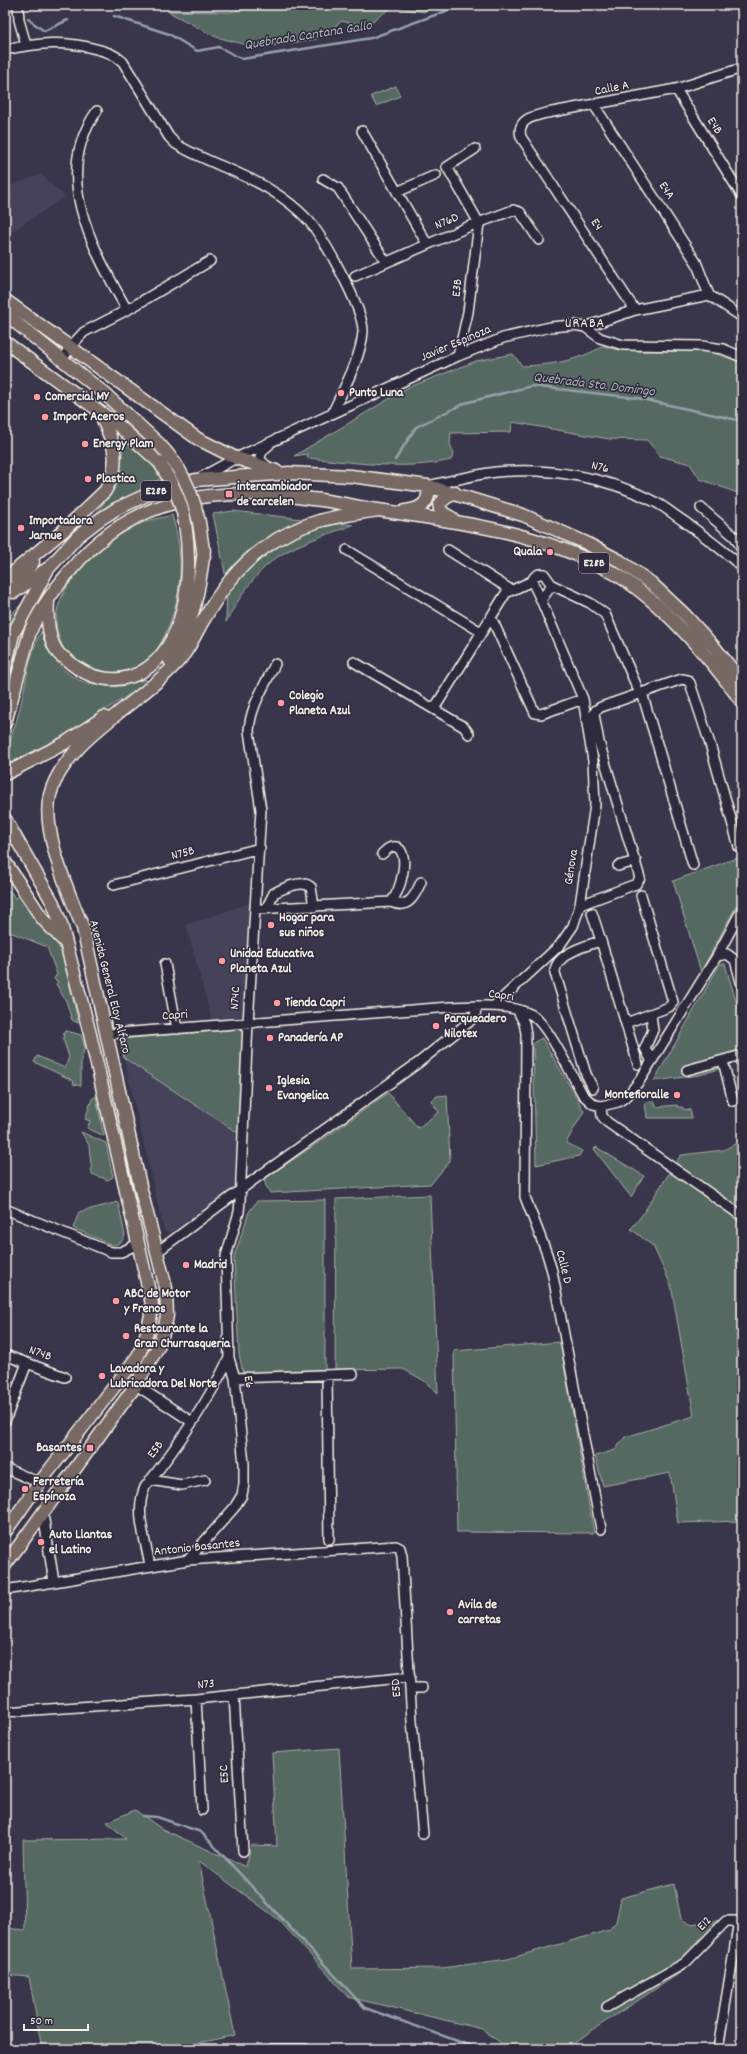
<svg xmlns="http://www.w3.org/2000/svg" width="747" height="2054" font-family="Dekko,sans-serif">
  <style>
    .built { fill: #44435a }
    .green { fill: #556962; stroke: #a4ada5 }
    .lines { fill: none; stroke-linecap: round; stroke-linejoin: round }
    .stream { stroke: #96a0aa; stroke-width: 2.5 }
    .minor-casing { stroke: #f4f1e8; stroke-width: 12 }
    .major-casing { stroke: #f4f1e8; stroke-width: 15 }
    .minor { stroke: #2f2a3d; stroke-width: 9 }
    .major { stroke: #776864; stroke-width: 12 }
    .major-bridge-casing { stroke: #f4f1e8; stroke-width: 15; stroke-linecap: butt }
    .major-bridge { stroke: #776864; stroke-width: 12 }
    .poi-dot { fill: #ff9aa2; stroke: #2f2a3d; stroke-width: 1.5 }
    .labels { text-anchor: middle; dominant-baseline: central; stroke-width: 3; stroke-linejoin: round; paint-order: stroke }
    .shield { fill: #2f2a3d; stroke: #b9b5b5; stroke-width: 1 }
    .shield-label { font-size: 12px; font-weight: bold; fill: #f4f1e8 }
    .street-label { font-size: 13px; fill: #f4f1e8; stroke: #2f2a3d }
    .poi-label { font-size: 13px; font-weight: bold; fill: #f4f1e8; stroke: #2f2a3d; text-anchor: start }
    .water-label { font-size: 14px; font-style: italic; fill: #aeb4b9; stroke: #2f2a3d }
    .neighbourhood-label { font-size: 14px; letter-spacing: 1px; fill: #f4f1e8; stroke: #2f2a3d }
  </style>
  <rect width="100%" height="100%" fill="#39354a"/>
  <filter id="ink" filterUnits="userSpaceOnUse"><feTurbulence type="fractalNoise" baseFrequency=".025" numOctaves="2"/><feDisplacementMap in="SourceGraphic" scale="8" xChannelSelector="R" yChannelSelector="G"/><feConvolveMatrix kernelMatrix="1 2 1 2 8 2 1 2 1" color-interpolation-filters="sRGB"/></filter>
  <g filter="url(#ink)">
    <path class="built" d="M41,174l24,23 -60,39v-48z
      M252,902l-7,113 -5,4 -28,2 -26,-96z
      M124,1058l114,75 -4,55 -62,45 -8,-2z"/>
    <path class="green" d="M266,5h169l-11,7 -32,-5 -28,20 -22,-6 -25,18 -53,8 -17,-2 -31,-8 -49,-26 63,1z
      M396,86l4,10 -24,10 -5,-10z
      M603,346l11,3 26,2h69l33,12v123l-2,8 -40,-15 -10,-15 -30,-8 -13,-16 -38,-1 -97,-17 -1,10 -60,1 -1,11 4,9 -3,7c-47,11 -97,2 -144,-2l1,-4 -14,2 113,-68 69,-27 37,-7 9,12c29,-1 56,-5 81,-20z
      M121,437l34,27 8,13 -69,39c20,-25 32,-47 27,-79z
      M233,511l120,14c-26,10 -64,20 -86,40 -17,16 -30,36 -41,57l1,-39 -14,-69z
      M172,515c12,38 11,78 -5,115 -5,12 -13,26 -23,35 -23,19 -66,9 -80,-16 -3,-6 -6,-14 -7,-20 -9,-41 50,-91 83,-105 10,-5 22,-6 32,-9z
      M30,596l-25,62v-38z
      M41,631c10,29 27,52 59,54 5,1 11,2 16,1 10,-1 20,-4 30,-7l-1,5 -79,52 -61,32c0,-18 9,-36 13,-53 8,-29 10,-57 23,-84z
      M742,856v39l-41,77 -28,-91z
      M5,889l7,4 3,6 4,-3c11,16 26,29 37,45 9,12 18,65 22,82l-6,-3 -6,-19 -10,-17 2,-2 -4,-3 3,-5 -10,-27 -42,-17z
      M720,964h5l17,57v38l-17,8 -25,8 -46,6z
      M239,1029l4,4 -5,100 -114,-75 -5,-19z
      M67,1031l14,4 4,13 -4,10v28l-8,-2 1,-3 -40,-19 3,-6 28,12 4,-11 -6,-18 1,-7z
      M542,1038l42,73 -18,32 16,8 -3,5 -43,9 -3,-122z
      M388,1093l30,35 21,-16 -8,-11 6,-5 10,-1 3,66 -19,23 -161,9 -4,-7 -2,-7 61,-41z
      M96,1096l8,40 -17,-8 3,-7 -5,-2 7,-20z
      M645,1102h10l1,5 21,-2v2h5l1,2 7,1 2,8h-45z
      M81,1132l25,11 7,34 -5,3 -16,-6 -3,-29z
      M742,1140v381l-64,2 -8,-50 -67,13 -8,-30 20,-6 10,-13 69,-21 -23,-131 -18,-39 -22,-17 11,-14 39,-60 43,-5z
      M596,1147l48,29 -13,21 -37,-48z
      M430,1195l8,198 -15,-13 -20,-11 -68,1 1,-171z
      M325,1200v170l-82,3 -4,-19 -5,-97 15,-45 8,-11z
      M118,1202l7,33c-2,7 -6,9 -13,10l-39,-17 6,-16z
      M560,1342l34,191 -137,-1 -3,-181z
      M339,1748l13,221 90,-1 66,-9 101,-29 7,-8 5,-24 53,-14 7,35 9,5 31,-4 -32,47 -101,66 -21,16h-58l-27,-20 -134,-32 -69,-77 -80,-59 36,174 -62,14h-131l-13,-72 -24,-2v-47l20,2 -2,-90 103,-1 -19,-17 28,-12 27,19 84,38 5,-22 26,1 -5,-93z"/>
    <g class="lines">
      <path class="stream" d="M114,16l55,18 28,17 22,-4 23,12 129,-21 92,-33
        M28,19l16,12 24,-11
        M395,460l21,-33 49,-24 66,-17 106,12 105,23
        M143,1816l14,1 44,15 164,176 115,41"/>
      <defs>
        <path id="minor" d="M18,5l1,15 7,25
          M5,50c31,-7 60,-10 91,-1 11,3 19,5 27,13l46,75 7,7c29,18 64,27 93,45 15,9 29,20 40,32 15,18 55,88 54,111 -2,26 -20,58 -31,82
          M676,89l66,107
          M594,105l102,157 13,33
          M97,111c-47,65 -3,139 30,199
          M362,131l65,113
          M323,179l15,9 48,74
          M397,192l39,-17
          M355,276l115,-50 43,-16 7,2 19,28
          M635,310l-114,-173c-5,-18 13,-21 26,-24l129,-24 66,-21
          M585,327l50,-17 74,-15 33,22
          M458,356l10,-44 11,-89 -32,-56 28,-18
          M63,359l7,-12 14,-15 43,-22 83,-49
          M268,467l-7,-6 -1,-4 3,-7 6,-5
          M198,479l38,-21 222,-102 45,-18 47,-11 24,-2 11,2 15,11 23,7 79,1 21,3 19,8
          M428,486c22,-5 45,-11 68,-14 54,-5 111,5 159,30 10,5 18,12 27,18 21,15 41,30 60,47
          M701,508l34,29 7,12
          M347,550l134,82
          M448,550l63,40
          M541,600l11,-15
          M491,617l44,96 6,1 42,-15
          M354,662l110,65 5,7
          M642,693l51,172
          M434,709l72,-116 26,-12c2,-5 6,-8 12,-7l8,11 38,18 15,11 32,73
          M618,866l18,-5
          M114,885l146,-37
          M391,902c17,8 24,-6 30,-20
          M580,905l56,-21 4,-6 -41,-136 -5,-28 2,-4 5,-3 81,-28 5,1 3,3 20,61 29,103
          M255,909l136,-7c9,-11 20,-46 6,-55 -7,-1 -10,2 -15,7
          M266,909l8,-16c10,-5 28,-14 37,-6l3,20
          M592,913l9,28
          M717,956l25,-47
          M165,964l12,65
          M494,1006l66,-61 13,-19 7,-21 15,-100 -2,-44 -10,-62 -42,-99 -9,-19
          M518,1011l6,12 2,10 -1,164 22,57 5,17 49,258
          M626,1023l43,-16 4,-5 -32,-107
          M107,1034l343,-27c24,-1 61,-4 82,8 17,11 40,61 51,80l10,9 8,2 17,-4 10,-7 12,-15 77,-124 10,-2 8,6 7,26
          M651,1060l-6,-12 8,-18 -2,-15
          M723,1061l10,40
          M687,1070l55,-15
          M593,1088l-7,-14 -31,-101c-1,-19 32,-28 46,-32l37,123
          M601,1106l1,10 5,6 135,94
          M5,1209l106,43h10l17,-8
          M157,1252l98,-73 163,-116 51,-41 6,-7 2,-9
          M5,1355l60,22
          M327,1375l2,164
          M235,1378l118,-4
          M136,1385l56,37
          M5,1421l22,-58
          M5,1468l35,15
          M150,1480l32,5 23,-5
          M43,1514l11,68
          M188,1560l46,-52 8,-13 2,-11v-20l-9,-86 -6,-20 -3,-102 13,-44 1,-11 8,-178 13,-213 -12,-79c1,-24 16,-46 26,-67
          M150,1566c-4,-25 -16,-55 -5,-79 32,-40 62,-83 84,-129
          M5,1590l183,-30 208,-14 4,2 2,8 10,165 11,113
          M411,1688h11
          M234,1695l9,156
          M196,1699l6,111
          M5,1712l191,-13 214,-22
          M607,2007l78,-44 41,-42h9l3,6 -20,122
          M272,2049h34"/>
        <path id="major" d="M5,300l193,139 38,19 40,13
          M5,314l100,80 54,50
          M5,342l113,83 42,38
          M405,511c17,-2 25,-8 23,-25
          M452,518c-20,-9 -14,-17 3,-25
          M199,522l5,35
          M5,579l58,-48 42,-40c18,-30 8,-50 -6,-80
          M14,592l33,-23
          M5,595l28,-33
          M48,601c-1,16 0,40 11,53 1,2 5,3 7,5 23,22 56,28 83,8 40,-31 43,-99 36,-144
          M170,661c23,-33 29,-72 34,-111
          M5,668l8,-34 35,-65 30,-33 21,-16 17,-11 46,-21 34,-8 93,-7 62,3 77,10 95,29 61,27 36,19 31,22 34,32 30,33 27,34
          M5,723l25,-91c9,-22 24,-42 39,-60 63,-78 149,-86 243,-73 23,2 44,8 66,11 82,12 160,21 234,62 47,26 99,87 130,130
          M5,774l60,-31 39,-26
          M5,819l48,84 8,21 29,110 62,270c-1,19 -6,35 -14,52l-100,129 -33,47
          M5,862l37,56 23,24
          M5,1565l131,-180 22,-38 6,-17 3,-14 -1,-28 -25,-98 -58,-262c-14,-35 -42,-96 -33,-133 14,-56 94,-93 131,-137 10,-12 15,-26 23,-39 16,-27 34,-53 60,-71 37,-27 71,-32 115,-38"/>
      </defs>
      <use href="#minor" class="minor-casing"/>
      <use href="#major" class="major-casing"/>
      <use href="#minor" class="minor"/>
      <use href="#major" class="major"/>
      <defs>
        <path id="major-bridge" d="M159,444c22,23 33,47 40,78
          M160,463c11,19 22,38 25,60"/>
      </defs>
      <use href="#major-bridge" class="major-bridge-casing"/>
      <use href="#major-bridge" class="major-bridge"/>
    </g>
  </g>
  <g class="poi-dot">
    <circle cx="341" cy="393" r="4"/>
    <circle cx="37" cy="397" r="4"/>
    <circle cx="45" cy="417" r="4"/>
    <circle cx="85" cy="444" r="4"/>
    <circle cx="88" cy="479" r="4"/>
    <rect x="225" y="490" width="8" height="8" rx="2"/>
    <circle cx="21" cy="528" r="4"/>
    <circle cx="550" cy="552" r="4"/>
    <circle cx="281" cy="703" r="4"/>
    <circle cx="271" cy="925" r="4"/>
    <circle cx="222" cy="961" r="4"/>
    <circle cx="277" cy="1003" r="4"/>
    <circle cx="436" cy="1026" r="4"/>
    <circle cx="270" cy="1038" r="4"/>
    <circle cx="269" cy="1088" r="4"/>
    <circle cx="677" cy="1095" r="4"/>
    <circle cx="186" cy="1265" r="4"/>
    <circle cx="116" cy="1301" r="4"/>
    <circle cx="126" cy="1336" r="4"/>
    <circle cx="102" cy="1376" r="4"/>
    <rect x="86" y="1444" width="8" height="8" rx="2"/>
    <circle cx="25" cy="1489" r="4"/>
    <circle cx="41" cy="1542" r="4"/>
    <circle cx="450" cy="1612" r="4"/>
  </g>
  <g class="labels">
    <g class="shield">
      <rect x="141" y="481" width="30" height="20" rx="3"/>
      <rect x="579" y="553" width="30" height="20" rx="3"/>
    </g>
    <g class="shield-label">
      <text x="156" y="491">E28B</text>
      <text x="594" y="563">E28B</text>
    </g>
    <g class="street-label">
      <text transform="translate(612 89) rotate(-11)">Calle A</text>
      <text transform="translate(714 126) rotate(58)">E4B</text>
      <text transform="translate(666 191) rotate(57)">E4A</text>
      <text transform="translate(447 222) rotate(-23)">N76D</text>
      <text transform="translate(596 225) rotate(57)">E4</text>
      <text transform="translate(458 288) rotate(-83)">E3B</text>
      <text transform="translate(456 344) rotate(-23)">Javier Espinoza</text>
      <text transform="translate(600 468) rotate(14)">N76</text>
      <text transform="translate(183 854) rotate(-14)">N75B</text>
      <text transform="translate(572 867) rotate(-81)">Génova</text>
      <text transform="translate(109 987) rotate(76)">Avenida General Eloy Alfaro</text>
      <text transform="translate(501 996) rotate(8)">Capri</text>
      <text transform="translate(236 998) rotate(-86)">N74C</text>
      <text transform="translate(175 1016) rotate(-4)">Capri</text>
      <text transform="translate(563 1267) rotate(76)">Calle D</text>
      <text transform="translate(40 1354) rotate(20)">N74B</text>
      <text transform="translate(248 1382) rotate(81)">E6</text>
      <text transform="translate(156 1450) rotate(-54)">E5B</text>
      <text transform="translate(197 1548) rotate(-6)">Antonio Basantes</text>
      <text transform="translate(206 1685) rotate(-5)">N73</text>
      <text transform="translate(397 1688) rotate(-94)">E5D</text>
      <text transform="translate(225 1774) rotate(-93)">E5C</text>
      <text transform="translate(705 1924) rotate(-46)">E12</text>
    </g>
    <g class="poi-label">
      <text x="349" y="393">Punto Luna</text>
      <text x="45" y="397">Comercial MY</text>
      <text x="53" y="417">Import Aceros</text>
      <text x="93" y="444">Energy Plam</text>
      <text x="96" y="479">Plastica</text>
      <text x="237" y="487">intercambiador<tspan x="237" dy="15">de carcelen</tspan></text>
      <text x="29" y="521">Importadora<tspan x="29" dy="15">Jarnue</tspan></text>
      <text x="542" y="552" text-anchor="end">Quala</text>
      <text x="289" y="696">Colegio<tspan x="289" dy="15">Planeta Azul</tspan></text>
      <text x="279" y="918">Hogar para<tspan x="279" dy="15">sus niños</tspan></text>
      <text x="230" y="954">Unidad Educativa<tspan x="230" dy="15">Planeta Azul</tspan></text>
      <text x="285" y="1003">Tienda Capri</text>
      <text x="444" y="1019">Parqueadero<tspan x="444" dy="15">Nilotex</tspan></text>
      <text x="278" y="1038">Panadería AP</text>
      <text x="277" y="1081">Iglesia<tspan x="277" dy="15">Evangelica</tspan></text>
      <text x="669" y="1095" text-anchor="end">Montefioralle</text>
      <text x="194" y="1265">Madrid</text>
      <text x="124" y="1294">ABC de Motor<tspan x="124" dy="15">y Frenos</tspan></text>
      <text x="134" y="1329">Restaurante la<tspan x="134" dy="15">Gran Churrasqueria</tspan></text>
      <text x="110" y="1369">Lavadora y<tspan x="110" dy="15">Lubricadora Del Norte</tspan></text>
      <text x="82" y="1448" text-anchor="end">Basantes</text>
      <text x="33" y="1482">Ferretería<tspan x="33" dy="15">Espínoza</tspan></text>
      <text x="49" y="1535">Auto Llantas<tspan x="49" dy="15">el Latino</tspan></text>
      <text x="458" y="1605">Avila de<tspan x="458" dy="15">carretas</tspan></text>
    </g>
    <g class="water-label">
      <text transform="translate(308 36) rotate(-9)">Quebrada Cantana Gallo</text>
      <text transform="translate(594 385) rotate(7)">Quebrada Sto. Domingo</text>
    </g>
    <g class="neighbourhood-label">
      <text x="585" y="324">URABA</text>
    </g>
  </g>
  <rect width="747" height="2054" fill="none" stroke="#2f2a3d" stroke-width="20"/>
  <rect x="10" y="10" width="727" height="2034" fill="none" stroke="#f4f1e8" stroke-width="1.5" filter="url(#ink)"/>
  <path d="M24 2024v6h64v-6" fill="none" stroke="#f4f1e8" stroke-width="2"/>
  <text x="30" y="2024" font-size="12" fill="#f4f1e8" stroke="#2f2a3d" stroke-width="3" paint-order="stroke">50 m</text>
</svg>
